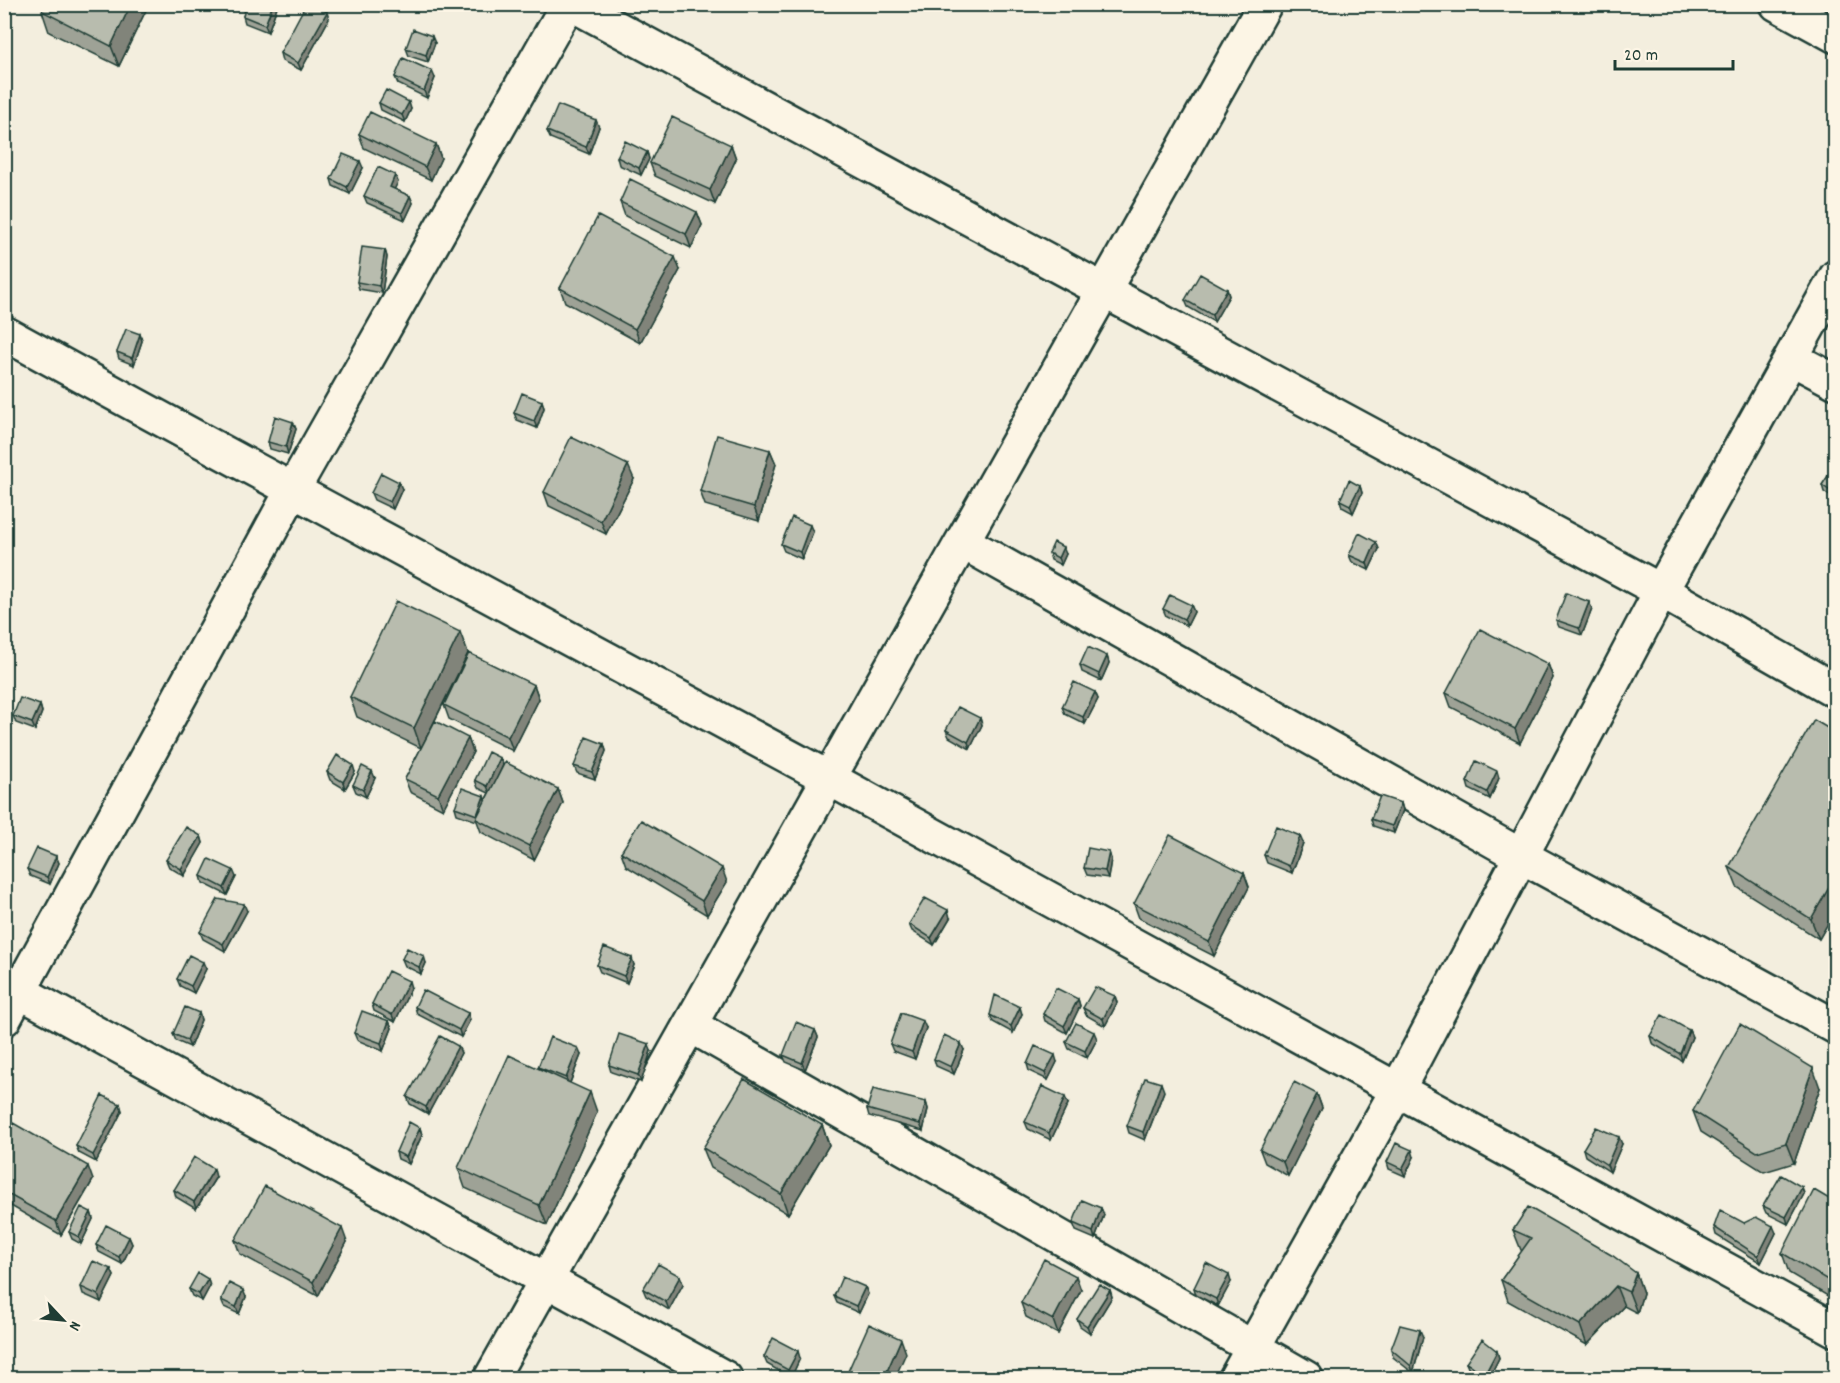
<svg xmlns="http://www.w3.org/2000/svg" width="1840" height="1383" font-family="Dekko,sans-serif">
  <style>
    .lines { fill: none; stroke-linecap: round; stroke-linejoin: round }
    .minor-casing { stroke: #1f3d34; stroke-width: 38 }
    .minor { stroke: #fcf5e5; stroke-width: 33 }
    .wall { fill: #9ea296; stroke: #1f3d34; stroke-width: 1.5 }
    .shaded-wall { fill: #81847a; stroke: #1f3d34; stroke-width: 1.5 }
    .building { fill: #b8bcae; stroke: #1f3d34; stroke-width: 1.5 }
  </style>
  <rect width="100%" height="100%" fill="#f3eede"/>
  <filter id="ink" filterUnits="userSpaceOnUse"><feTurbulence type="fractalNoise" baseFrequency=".0167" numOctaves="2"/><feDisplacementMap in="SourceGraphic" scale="12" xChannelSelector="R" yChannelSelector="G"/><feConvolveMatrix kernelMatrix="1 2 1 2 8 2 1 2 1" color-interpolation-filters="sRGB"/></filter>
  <g filter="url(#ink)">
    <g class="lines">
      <defs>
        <path id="minor" d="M572,4l1089,587 175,100
          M1777,4l59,32
          M4,333c276,152 554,299 830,448 335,181 669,364 1002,549
          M1791,358l45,24
          M963,542l558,314 315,171
          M4,983l721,395
          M4,1019l288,-528 276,-487
          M690,1025l616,353
          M491,1378l774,-1374
          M1236,1378l163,-291 262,-496 175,-314"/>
      </defs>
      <use href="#minor" class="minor-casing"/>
      <use href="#minor" class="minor"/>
    </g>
    <path class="wall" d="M149,4l-30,62 -70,-34 -7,-21z
      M247,4h31l-10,28 -23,-9 -2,-7z
      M329,19l-28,51 -19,-9 -2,-8z
      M435,43l-7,19 -19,-6 -3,-8z
      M395,77l40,1 -8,20 -29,-14z
      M379,103l32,6 -6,13 -24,-12z
      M599,127l-10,27 -39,-16 -3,-7z
      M359,134l77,10 5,14 -10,22 -67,-32z
      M731,145l5,14 -21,45 -60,-28 -5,-13z
      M647,152l2,7 -8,16 -22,-10 -2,-8z
      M363,168l-13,26 -17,-8 -2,-7z
      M395,175l3,7 -4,7 16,7 3,7 -8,17 -38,-17 -3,-7z
      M620,202l77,10 5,13 -11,23 -66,-32z
      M385,250l2,7 -5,36 -23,-4 -2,-7z
      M680,270l-40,73 -75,-41 -5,-14z
      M1227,289l2,7 -15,26 -26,-15 -3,-7z
      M140,334l2,7 -8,24 -15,-6 -2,-7z
      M542,401l2,7 -7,20 -20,-8 -3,-7z
      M293,422l3,7 -8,25 -18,-5 -2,-7z
      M770,450l6,14 -17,57 -54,-16 -5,-14z
      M1836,464v36l-12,-8 -2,-7z
      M634,479l-28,55 -57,-28 -5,-14z
      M1360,486l2,7 -9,20 -11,-6 -2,-7z
      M402,489l-9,20 -19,-9 -3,-7z
      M813,532l-11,27 -18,-8 -3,-7z
      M1376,542l3,7 -10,21 -17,-8 -3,-7z
      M1049,553l17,1 -5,11 -10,-5z
      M1589,602l3,7 -10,26 -23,-8 -3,-7z
      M1191,605l3,7 -7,14 -21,-10 -3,-7z
      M468,653l-45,92 45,-7 5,14 -30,57 -33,-17 -5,-13 16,-31 -64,-31 -7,-20z
      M1107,656l2,7 -8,18 -19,-9 -2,-7z
      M1548,664l5,14 -33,65 -69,-36 -5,-14z
      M534,685l5,14 -26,52 -64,-32 -5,-14z
      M1095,692l3,7 -13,25 -20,-10 -3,-7z
      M40,705l2,7 -7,18 -19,-7 -3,-7z
      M980,718l2,7 -12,24 -21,-12 -3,-7z
      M1836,733v176l-17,30 -82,-52 -8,-20z
      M604,744l2,7 -11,28 -18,-6 -3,-7z
      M500,758l3,7 -5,10 60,14 5,14 -29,57 -53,-28 -4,-11 -20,-7 -2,-7 30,-7 4,-7 -11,-5 -3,-8z
      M327,772h28l-10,17 -15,-9z
      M375,778l-9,19 -10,-5 -3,-7z
      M1499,778l-9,21 -21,-10 -2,-7z
      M1401,803l2,7 -9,23 -21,-7 -2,-7z
      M201,836l2,7 -19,33 -15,-9 -3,-7z
      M1303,843l-11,30 -25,-10 -3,-8z
      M621,852l106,30 -20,33 -81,-49z
      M1109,852l2,7 -3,19 -21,-3 -3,-7z
      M56,856l3,7 -9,21 -20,-8 -3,-7z
      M1244,873l5,14 -35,69 -75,-38 -5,-14z
      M201,876l35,1 -9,18 -24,-12z
      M247,911l-22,40 -22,-12 -3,-7z
      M950,918l-16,27 -22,-14 -3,-7z
      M402,959l24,4 -5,11 -16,-8z
      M597,965h37l-7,18 -27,-11z
      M206,969l-12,24 -14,-7 -3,-7z
      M411,988l-16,34 -21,-11 -2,-7z
      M1115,996l2,7 -12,23 -19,-11 -3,-7z
      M1078,999l2,7 -13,27 -22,-12 -2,-7z
      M415,1007l53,6 2,7 -9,17 -44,-23z
      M199,1013l2,7 -11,27 -14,-6 -3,-7z
      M1022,1014l-9,19 -20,-11 -3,-7z
      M389,1021l3,7 -9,23 -26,-11 -3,-7z
      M926,1028l-11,31 -22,-8 -3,-7z
      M815,1030l3,7 -13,33 -19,-8 -3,-7z
      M1689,1030l3,7 -10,24 -30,-18 -2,-7z
      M1097,1039l-10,19 -18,-9 -3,-7z
      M458,1046l3,7 -33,61 -18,-10 -3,-7z
      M964,1050l-10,24 -18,-8 -2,-7z
      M651,1051l-10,31 -30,-10 -2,-7z
      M581,1055l-11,28 27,29 -50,113 -82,-37 -7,-20 81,-99 -1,-2z
      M1057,1062l-9,18 -19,-9 -2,-7z
      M1820,1088l-26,75 -30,9 -63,-40 -8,-21z
      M1164,1091l-19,49 -16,-7 -2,-7z
      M1317,1094l5,14 -34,68 -23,-13 -5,-13z
      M926,1102l2,7 -5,22 -54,-15 -2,-7z
      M120,1104l2,7 -26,51 -17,-9 -3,-7z
      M1068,1104l-17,36 -23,-11 -3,-7z
      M822,1125l7,20 -41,69 -77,-46 -8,-20z
      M420,1128l2,7 -13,29 -11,-5 -2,-7z
      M4,1137l89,43 -32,55 -57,-33z
      M1622,1144l-12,28 -25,-16 -2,-7z
      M1414,1157l-9,19 -16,-7 -2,-7z
      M216,1177l-20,32 -20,-12 -2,-7z
      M1802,1187l2,7 -16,30 -22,-11 -3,-7z
      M1836,1203v98l-47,-28 -7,-20z
      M1101,1208l3,7 -9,24 -19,-8 -3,-8z
      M91,1212l2,7 -12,25 -9,-5 -3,-7z
      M1744,1223l32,10 -15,30 -45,-28 -2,-8z
      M1513,1230l123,43 7,20 -6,20 -13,-7 -37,39 -79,-44 -7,-21 21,-29 -1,-1z
      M129,1237l3,7 -10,20 -23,-12 -3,-7z
      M235,1240l112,2 -29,54 -78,-42z
      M111,1269l3,7 -13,26 -18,-8 -2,-7z
      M680,1276l3,8 -14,26 -23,-14 -3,-7z
      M1231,1282l-13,24 -22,-11 -2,-7z
      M210,1286l-8,15 -10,-5 -3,-7z
      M865,1287l3,7 -9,19 -22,-10 -3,-7z
      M1081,1290l-23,44 -32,-17 -5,-14z
      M1110,1290l2,7 -22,36 -10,-7 -3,-7z
      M246,1297l-7,17 -15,-7 -3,-7z
      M1423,1337l-10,36 -20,-16 -2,-8z
      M1497,1351l2,7 -10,20h-6l-14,-8 -3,-7z
      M764,1357l36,1 -9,20 -24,-14z"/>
    <path class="shaded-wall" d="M131,4h18l-30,62 -8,-20z
      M273,4h5l-10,28 -3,-7z
      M327,12l2,7 -28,51 -3,-7z
      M432,36l3,7 -7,19 -2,-7z
      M432,71l3,7 -8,20 -3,-7z
      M409,102l2,7 -6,13 -3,-7z
      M596,120l3,7 -10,27 -3,-7z
      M436,144l5,14 -10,22 -6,-13z
      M731,145l5,14 -21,45 -5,-14z
      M647,152l2,7 -8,16 -2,-7z
      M360,161l3,7 -13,26 -3,-7z
      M395,175l3,7 -6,12 -2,-7z
      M410,196l3,7 -8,17 -3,-7z
      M697,212l5,13 -11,23 -5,-14z
      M385,250l2,7 -5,36 -3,-7z
      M675,257l5,13 -40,73 -5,-14z
      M1227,289l2,7 -15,26 -2,-7z
      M140,334l2,7 -8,24 -2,-7z
      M542,401l2,7 -7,20 -3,-7z
      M293,422l3,7 -8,25 -2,-7z
      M770,450l6,14 -17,57 -5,-14z
      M628,465l6,14 -28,55 -5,-13z
      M399,482l3,7 -9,20 -3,-7z
      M1360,486l2,7 -9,20 -3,-8z
      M810,525l3,7 -11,27 -2,-7z
      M1376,542l3,7 -10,21 -2,-7z
      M1063,547l3,7 -5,11 -3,-7z
      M1589,602l3,7 -10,26 -3,-7z
      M1191,605l3,7 -7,14 -3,-7z
      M460,632l8,21 -47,95 -7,-20z
      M1107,656l2,7 -8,18 -2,-7z
      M1548,664l5,14 -33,65 -5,-14z
      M534,685l5,14 -26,52 -5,-14z
      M1095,692l3,7 -13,25 -2,-7z
      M40,705l2,7 -7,18 -3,-7z
      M980,718l2,7 -12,24 -2,-7z
      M468,738l5,14 -30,57 -5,-14z
      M604,744l2,7 -11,28 -3,-7z
      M500,758l3,7 -13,28 -3,-7z
      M353,765l2,7 -10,17 -2,-7z
      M372,771l3,7 -9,19 -3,-7z
      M1497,771l2,7 -9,21 -3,-7z
      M558,789l5,14 -29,57 -5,-14z
      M484,796l2,7 -6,18 -3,-6z
      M1401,803l2,7 -9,23 -2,-7z
      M201,836l2,7 -19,33 -3,-7z
      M1300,836l3,7 -11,30 -3,-7z
      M1109,852l2,7 -3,19 -3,-7z
      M56,856l3,7 -9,21 -3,-7z
      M722,868l5,14 -20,33 -5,-14z
      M233,870l3,7 -9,18 -3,-7z
      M1244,873l5,14 -35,69 -5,-14z
      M1836,875v34l-17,30 -8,-20z
      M244,904l3,7 -22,40 -2,-7z
      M948,910l2,8 -16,27 -3,-7z
      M424,956l2,7 -5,11 -2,-7z
      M632,958l2,7 -7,18 -3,-7z
      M203,962l3,7 -12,24 -3,-7z
      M409,981l2,7 -16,34 -3,-7z
      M1115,996l2,7 -12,23 -2,-7z
      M1078,999l2,7 -13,27 -3,-7z
      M1020,1007l2,7 -9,19 -2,-7z
      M199,1013l2,7 -11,27 -3,-7z
      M468,1013l2,7 -9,17 -2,-7z
      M389,1021l3,7 -9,23 -2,-8z
      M923,1021l3,7 -11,31 -3,-7z
      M815,1030l3,7 -13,33 -3,-7z
      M1689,1030l3,7 -10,24 -2,-7z
      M1094,1032l3,7 -10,19 -2,-7z
      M961,1043l3,7 -10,24 -3,-7z
      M649,1044l2,7 -10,31 -3,-7z
      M458,1046l3,7 -33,61 -2,-7z
      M578,1048l3,7 -12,30 -3,-7z
      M1055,1055l2,7 -9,18 -3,-7z
      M1813,1068l7,20 -26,75 -8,-20z
      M1161,1083l3,8 -19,49 -2,-8z
      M590,1092l7,20 -50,113 -8,-20z
      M1317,1094l5,14 -34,68 -5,-14z
      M1065,1097l3,7 -17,36 -2,-7z
      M926,1102l2,7 -5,22 -3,-7z
      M120,1104l2,7 -26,51 -3,-7z
      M822,1125l7,20 -41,69 -7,-20z
      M420,1128l2,7 -13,29 -3,-7z
      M1619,1137l3,7 -12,28 -3,-7z
      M1412,1150l2,7 -9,19 -3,-7z
      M88,1166l5,14 -32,55 -5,-14z
      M214,1169l2,8 -20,32 -2,-7z
      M1802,1187l2,7 -16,30 -2,-7z
      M1101,1208l3,7 -9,24 -2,-7z
      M91,1212l2,7 -12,25 -2,-7z
      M1773,1226l3,7 -15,30 -3,-7z
      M342,1228l5,14 -29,54 -5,-14z
      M129,1237l3,7 -10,20 -3,-7z
      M4,1259l3,7 -3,4z
      M111,1269l3,7 -13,26 -3,-7z
      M1636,1273l7,20 -6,20 -8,-21z
      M1229,1275l2,7 -13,24 -2,-7z
      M680,1276l3,8 -14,26 -3,-8z
      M1076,1276l5,14 -23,44 -5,-14z
      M208,1279l2,7 -8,15 -3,-7z
      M1616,1286l8,20 -37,39 -7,-20z
      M865,1287l3,7 -9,19 -3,-7z
      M243,1290l3,7 -7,17 -3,-7z
      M1110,1290l2,7 -22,36 -3,-7z
      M1420,1330l3,7 -10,36 -2,-7z
      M901,1339l5,14 -11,25h-11z
      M798,1351l2,7 -9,20 -3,-8z
      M1497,1351l2,7 -10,20h-2l-2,-4z"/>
    <path class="building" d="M45,4h86l-20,42 -69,-35z
      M247,4h26l-8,21 -22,-9z
      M306,4h8l13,8 -29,51 -18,-10z
      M413,29l19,7 -6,19 -20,-7z
      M403,58l29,13 -8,20 -29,-14z
      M386,90l23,12 -7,13 -23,-12z
      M558,105l38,15 -10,27 -39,-16z
      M370,112l66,32 -11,23 -66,-33z
      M672,117l59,28 -21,45 -60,-27z
      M625,141l22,11 -8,16 -22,-11z
      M343,154l17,7 -13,26 -16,-8z
      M378,167l17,8 -5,12 20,9 -8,17 -38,-17z
      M630,179l67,33 -11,22 -66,-32z
      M598,216l77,41 -40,72 -75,-41z
      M362,247l23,3 -6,36 -22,-4z
      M1200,274l27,15 -15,26 -27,-15z
      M126,329l14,5 -8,24 -15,-6z
      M522,393l20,8 -8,20 -20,-8z
      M275,416l18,6 -7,25 -18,-5z
      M717,435l53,15 -16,57 -54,-16z
      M571,437l57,28 -27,56 -57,-29z
      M1836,464v31l-14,-10z
      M381,473l18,9 -9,20 -19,-9z
      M1349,480l11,6 -10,19 -10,-5z
      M792,517l18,8 -10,27 -19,-8z
      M1359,533l17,9 -9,21 -18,-8z
      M1054,542l9,5 -5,11 -9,-5z
      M1566,593l23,9 -10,26 -23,-8z
      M1170,595l21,10 -7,14 -21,-10z
      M396,601l64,31 -46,96 -64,-31z
      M1480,629l68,35 -33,65 -69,-36z
      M1088,647l19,9 -8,18 -19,-9z
      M469,653l65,32 -26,52 -64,-32z
      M1074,682l21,10 -12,25 -21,-10z
      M20,698l20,7 -8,18 -19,-7z
      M958,707l22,11 -12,24 -22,-12z
      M1814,720l22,13v142l-25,44 -82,-52z
      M435,721l33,17 -30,57 -33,-16z
      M586,737l18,7 -12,28 -18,-6z
      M488,752l12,6 -13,28 -12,-6z
      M337,755l16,10 -10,17 -16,-10z
      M1476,761l21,10 -10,21 -20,-10z
      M505,762l53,27 -29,57 -53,-27z
      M362,766l10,5 -9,19 -10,-5z
      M462,788l22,8 -7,19 -22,-8z
      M1380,796l21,7 -9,23 -21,-7z
      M641,820l81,48 -20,33 -81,-49z
      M1276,826l24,10 -11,30 -25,-11z
      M186,827l15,9 -20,33 -15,-9z
      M1170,835l74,38 -35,69 -75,-38z
      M37,848l19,8 -9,21 -20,-8z
      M1088,848l21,4 -4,19 -21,-3z
      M209,859l24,11 -9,18 -23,-12z
      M925,898l23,12 -17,28 -22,-14z
      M218,899l26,5 -21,40 -23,-12z
      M604,947l28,11 -8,18 -27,-11z
      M407,948l17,8 -5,11 -17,-8z
      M189,955l14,7 -12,24 -14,-7z
      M388,971l21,10 -17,34 -20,-11z
      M1095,987l20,9 -12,23 -20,-11z
      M1056,988l22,11 -14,27 -21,-12z
      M423,990l45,23 -9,17 -44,-23z
      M995,995l25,12 -9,19 -21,-11z
      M185,1007l14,6 -12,27 -14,-6z
      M362,1011l27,10 -8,22 -27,-10z
      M901,1013l22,8 -11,31 -22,-8z
      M1662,1015l27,15 -9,24 -30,-18z
      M796,1022l19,8 -13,33 -19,-8z
      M1076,1023l18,9 -9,19 -19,-9z
      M1740,1024l73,44 -27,75 -29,9 -64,-41z
      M619,1034l30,10 -11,31 -29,-10z
      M944,1035l17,8 -10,24 -17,-8z
      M440,1036l18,10 -32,61 -19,-10z
      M550,1037l28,11 -12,30 -28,-11z
      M1035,1046l20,9 -10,18 -18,-9z
      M509,1055l81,37 -51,113 -81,-37z
      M1145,1078l16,5 -18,49 -16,-6z
      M744,1079l78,46 -41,69 -78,-46z
      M1294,1082l23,12 -34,68 -23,-12z
      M1042,1086l23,11 -16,36 -24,-11z
      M873,1089l53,13 -6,22 -53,-15z
      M102,1095l18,9 -27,51 -17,-9z
      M409,1122l11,6 -14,29 -10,-5z
      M13,1123l75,43 -32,55 -52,-29v-55z
      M1596,1127l23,10 -12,28 -24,-16z
      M1396,1143l16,7 -10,19 -15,-7z
      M194,1157l20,12 -20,33 -20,-12z
      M1781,1175l21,12 -16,30 -23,-11z
      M265,1186l77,42 -29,54 -78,-42z
      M1814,1190l22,13v82l-54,-32z
      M1082,1200l19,8 -8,24 -20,-9z
      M81,1207l10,5 -12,25 -10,-5z
      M1528,1207l85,49 23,17 -7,19 -13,-6 -36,39 -79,-45 30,-42 -18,-8z
      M1720,1210l24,13 12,-6 17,9 -15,30 -44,-29z
      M106,1225l23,12 -10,20 -23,-12z
      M1044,1259l32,17 -23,44 -32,-17z
      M93,1261l18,8 -13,26 -17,-8z
      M1206,1263l23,12 -13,24 -22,-11z
      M658,1264l22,12 -14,26 -23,-13z
      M198,1273l10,6 -9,15 -10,-5z
      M842,1277l23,10 -9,19 -22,-10z
      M229,1283l14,7 -7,17 -15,-7z
      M1099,1284l11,6 -23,36 -10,-7z
      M869,1324l32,15 -17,39h-39z
      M1400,1325l20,5 -9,36 -20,-17z
      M773,1338l25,13 -10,19 -24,-13z
      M1482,1339l15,12 -12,23 -19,-11z
      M922,1374l8,4h-11z"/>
  </g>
  <rect width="1840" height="1383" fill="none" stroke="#fcf5e5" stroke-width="24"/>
  <rect x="12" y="12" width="1816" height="1359" fill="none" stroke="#1f3d34" stroke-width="2" filter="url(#ink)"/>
  <g transform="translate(63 1320) rotate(116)" stroke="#fcf5e5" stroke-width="4.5" paint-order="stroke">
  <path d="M0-4.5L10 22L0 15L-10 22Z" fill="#1f3d34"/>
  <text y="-9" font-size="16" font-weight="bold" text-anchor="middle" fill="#1f3d34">N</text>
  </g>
  <path d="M1615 60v9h118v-9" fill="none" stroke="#1f3d34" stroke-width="3"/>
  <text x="1624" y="60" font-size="18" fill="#1f3d34" stroke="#fcf5e5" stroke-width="4.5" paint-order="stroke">20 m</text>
</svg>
